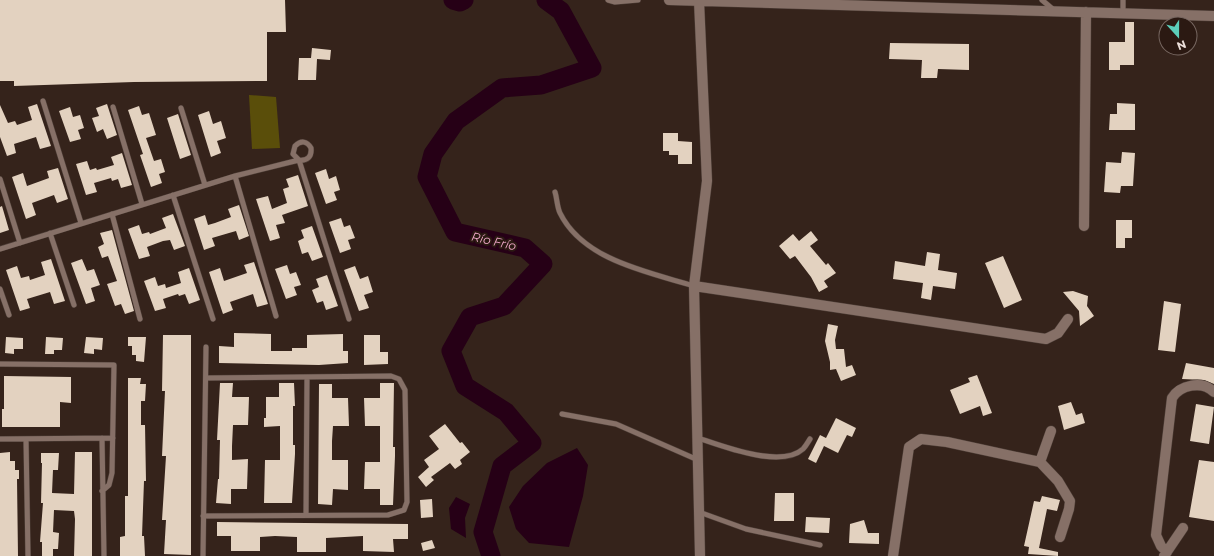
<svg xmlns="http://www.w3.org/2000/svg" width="1214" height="556" font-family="Montserrat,sans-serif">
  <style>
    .green { fill: #5a4e0a }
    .water { fill: #260016 }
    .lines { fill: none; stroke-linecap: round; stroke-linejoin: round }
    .river { stroke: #260016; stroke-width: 19 }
    .building { fill: #e3d2c0 }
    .service-casing { stroke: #4e3f38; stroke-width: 6 }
    .minor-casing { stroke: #4e3f38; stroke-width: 11 }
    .service { stroke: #867067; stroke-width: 5 }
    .minor { stroke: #867067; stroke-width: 10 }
    .labels { text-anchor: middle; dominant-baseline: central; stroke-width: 4; stroke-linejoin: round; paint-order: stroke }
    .water-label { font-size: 12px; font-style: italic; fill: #f6adcf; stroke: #2b1912 }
  </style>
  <rect width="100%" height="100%" fill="#35231b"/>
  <path class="green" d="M249,95l27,2 4,51 -28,1z"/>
  <path class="water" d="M577,448l11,17 -5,31 -14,51 -40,-4 -13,-14 -7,-22 14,-21 24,-23z
    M456,497l14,7 -5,14 1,20 -15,-9 -2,-21z"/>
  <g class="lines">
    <path class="river" d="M453,0l7,2 4,-2
      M491,556l-8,-24 19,-66 30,-23 -26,-31 -41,-26 -14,-35 19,-34 34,-11 39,-42 -18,-16 -70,-16 -28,-55 6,-23 23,-33 46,-33 39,-3 51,-17 -31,-57 -15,-11"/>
  </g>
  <path class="building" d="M0,0h285l1,32h-19v49l-133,1 -120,4v-5h-14z
    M1125,22h9v43h-14v5h-11v-28h16z
    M890,43l79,1v26l-31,-1 -1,9h-16l1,-18 -33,-1z
    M312,48l19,2 -1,10 -13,-1 -1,21h-18l1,-22h12z
    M1117,103l18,1v26h-26l1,-16h7z
    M37,104l14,42 -11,3 -4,-12 -22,7 2,9 -9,3 -7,-19v-32l8,18 7,-2 2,4 15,-5 -4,-13z
    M107,104l10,31 -10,4 -4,-10 -6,3 -5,-14 7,-2 -3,-8z
    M139,106l3,9 7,-2 7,22 -10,3 8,23 7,-2 4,13 -6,2 3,9 -11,4 -11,-32 3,-1 -15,-44z
    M70,107l3,10 7,-2 4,13 -6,2 3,9 -11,3 -11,-31z
    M209,111l4,13 8,-3 5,17 -9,3 4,12 -10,4 -13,-42z
    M178,114l13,41 -11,4 -13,-41z
    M663,133h15v8l14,1v22h-14v-9h-9v-4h-6z
    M1122,152l13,1 -2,33h-12l-1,7 -16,-1 2,-30 15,1z
    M122,153l10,32 -11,3 -3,-9 -6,2 -1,-3 -17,5 3,9 -11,3 -10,-31 11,-3 3,9 6,-2 1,2 17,-5 -3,-8z
    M58,168l10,31 -11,4 -3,-8 -22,8 4,12 -10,4 -14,-42 11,-4 4,13 22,-8 -2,-7z
    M326,169l3,10 7,-3 4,14 -6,2 3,8 -11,4 -11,-31z
    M298,175l10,31 -26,9 3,8 -9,2 4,13 -10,3 -14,-42 12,-3 4,13 15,-6 -4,-14 6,-2 -3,-8z
    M239,205l10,31 -10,4 -3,-9 -7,2 -17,5 3,8 -11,4 -10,-31 11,-4 3,10 7,-2 16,-6 -3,-8z
    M2,206l7,24 -9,3v-26z
    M173,214l12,32 -11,4 -4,-10 -7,1 -16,6 3,9 -11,3 -11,-30 11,-4 3,9 7,-2 1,2 16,-6 -4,-10z
    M341,218l3,9 6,-2 5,13 -7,2 3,9 -11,4 -11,-31z
    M1116,220h16v18h-7v10h-9z
    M312,226l11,31 -11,4 -4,-9 -6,2 -4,-13 6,-3 -3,-8z
    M112,230l22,81 -9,3 -4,-10 -6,2 -8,-22 10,-3 -9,-25 -6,2 -4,-11 6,-3 -4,-11z
    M811,231l7,9 -8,6 16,19 2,-2 8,10 -12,8 4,6 -9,5 -8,-15 -16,-21 -5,3 -11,-13 14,-12 6,7z
    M927,252l13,2 -2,16 19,3 -2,16 -22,-3 -2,14 -10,-2 2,-15 -30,-4 2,-18 30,5z
    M1003,256l19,44 -18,8 -19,-45z
    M51,259l14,42 -11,3 -4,-12 -23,7 3,9 -10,3 -14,-41 11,-4 4,12 8,-2 1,4 15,-5 -4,-13z
    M82,259l5,12 7,-2 6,16 -9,3 4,13 -9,3 -15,-41z
    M254,262l14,42 -11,3 -4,-13 -23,8 3,8 -10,4 -14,-42 11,-4 4,13 23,-8 -3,-8z
    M287,265l3,9 6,-2 5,13 -7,2 3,8 -11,4 -11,-30z
    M355,266l5,13 8,-3 5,16 -9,3 5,13 -10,3 -15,-41z
    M189,268l11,32 -11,4 -4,-10 -6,2 -1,-2 -15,5 3,9 -11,3 -11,-30 11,-4 3,9 7,-2 1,4 15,-5 -3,-11z
    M327,275l11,31 -12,4 -3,-9 -6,2 -5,-13 7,-3 -3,-8z
    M1073,291l15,5 -1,10 7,10 -14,10 -1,-15 -16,-19z
    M1164,301l17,3 -6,48 -17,-2z
    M828,324l10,2 -3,14 1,9h8l2,18 6,-2 4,10 -15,6 -5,-12 -6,1v-8l-5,-21z
    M234,333l37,1v17h21v-3h15v-13l36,-1v17h5v12l-29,2 -100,-2v-17l15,1z
    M163,335h28v220l-27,-1 2,-34h-4l4,-64h-4l3,-65h-3z
    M364,335h16v17h8v12l-24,1z
    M6,337l17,1v11h-9v5l-9,-1z
    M46,337l17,1 -1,12h-8v4h-9z
    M86,337l17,1 -1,12 -8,-1v5l-10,-1z
    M128,337h18l-2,25 -8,-1v-6h-4v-9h-4z
    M1186,363l28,5v16l-10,-4 -22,-1z
    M977,375l15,38 -9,3 -3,-10 -20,8 -10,-24 20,-8 -2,-4z
    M4,376l67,1v26l-11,-1v25h-58v-18h2z
    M128,378h13l-1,6h6l-1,17h-4v24h4l1,56h-2l-2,55h2l1,20h-25v-19l5,-1v-40h3z
    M220,383h13l-1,14h17l-1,28h-15l-1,21v14l16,-1 -1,30h-16v15l-15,-1 2,-24h1l1,-39h-3z
    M279,383h15l1,23h-2v39h2v9l-3,49h-28l1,-43h15v-34l-16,1v-9h2v-21h13z
    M380,383h14l-1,64h2v9l-2,49h-13v-16h-16l1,-27h15v-36h-15l-1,-28h16z
    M319,384h13v14h16l1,28h-16l-1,15v19h16v30l-15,-1 -1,16 -14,-1z
    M1071,402l5,13 6,-2 3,10 -21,7 -6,-24z
    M1196,404l18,3 -5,37 -19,-3z
    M836,418l20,10 -4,9 -5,-2 -9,18 -14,-7 -8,17 -8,-4 12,-24 6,3z
    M445,424l15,19 2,-1 8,10 -10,8 2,4 -7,5 -5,-6 -19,14 3,3 -8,7 -8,-10 11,-10 -5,-7 15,-11 -10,-13z
    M10,452v9h5v9h4v9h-2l1,77h-18v-103z
    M75,452h17v104h-18l1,-37 -1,-8 -20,-1 -1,22 6,1 -1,16h-5v7h-11v-14h-2l3,-39h-2l1,-40h-1v-10h18l-1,17h-5l-1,23 22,1z
    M1199,460l15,2v59l-25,-4z
    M775,493h19v28h-20z
    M1042,496l18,4 -3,11 -10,-2 -8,39 19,4v4l-30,-2 1,-7 -5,-1 10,-45 6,1z
    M432,499l1,18 -12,1 -1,-18z
    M806,517l24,1 -1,15 -24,-1z
    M864,520l4,13h11v11l-30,-1 1,-19z
    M217,522l191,2v15h-15l1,13 -31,-1v-15l-37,2v14h-29v-15l-22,-1 -15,1v14h-29v-15h-14z
    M432,540l3,8 -12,3 -2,-8z"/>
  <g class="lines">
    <defs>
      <path id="service" d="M608,0l7,2 23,-2
        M1042,0l13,11
        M1123,0v13
        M43,101l38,122
        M113,107l29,97
        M181,108l24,77
        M235,176l41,140
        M0,179l20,64
        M555,192c2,6 2,15 5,21 23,47 88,59 134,73
        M173,195l40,124
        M112,214l28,105
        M50,233l24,72
        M0,249l235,-73 64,-16c8,1 13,-3 12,-12 -4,-7 -10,-8 -16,-2l-2,8 6,6 50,159
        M0,289l9,26
        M0,364l114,1 -2,108 -3,12 -7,6
        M562,414l54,10 82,36
        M102,438l2,118
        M698,438c24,8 83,31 105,11 3,-3 5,-7 7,-10
        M0,439l113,-1
        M26,439l2,117
        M699,512l47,17 74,16
        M306,515l1,-137
        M203,516l185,-1 16,-5 3,-8 -2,-112 -6,-11 -8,-3 -185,2
        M203,556l3,-209"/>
      <path id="minor" d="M669,0l545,16
        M699,1l8,180 -13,105 352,53 12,-6 10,-14
        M1084,226l2,-214
        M694,286l6,270
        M1040,462l11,-31
        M1167,552l-6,-6 -5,-11 16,-137c8,-13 30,-18 42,-6
        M893,556l16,-109 12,-8 26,3 93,20 18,19 12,20 -1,8 -9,28
        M1164,556l19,-28"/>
    </defs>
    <use href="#service" class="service-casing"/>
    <use href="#minor" class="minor-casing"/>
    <use href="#service" class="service"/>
    <use href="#minor" class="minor"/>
  </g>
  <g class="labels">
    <g class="water-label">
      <text transform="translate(494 241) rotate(13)">Río Frío</text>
    </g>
  </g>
  <g transform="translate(1178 36) rotate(159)"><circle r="19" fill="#2b1912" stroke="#786862"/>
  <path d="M0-3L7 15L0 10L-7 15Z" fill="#5cceba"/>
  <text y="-6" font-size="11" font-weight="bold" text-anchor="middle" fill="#ecdfda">N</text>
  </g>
</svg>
